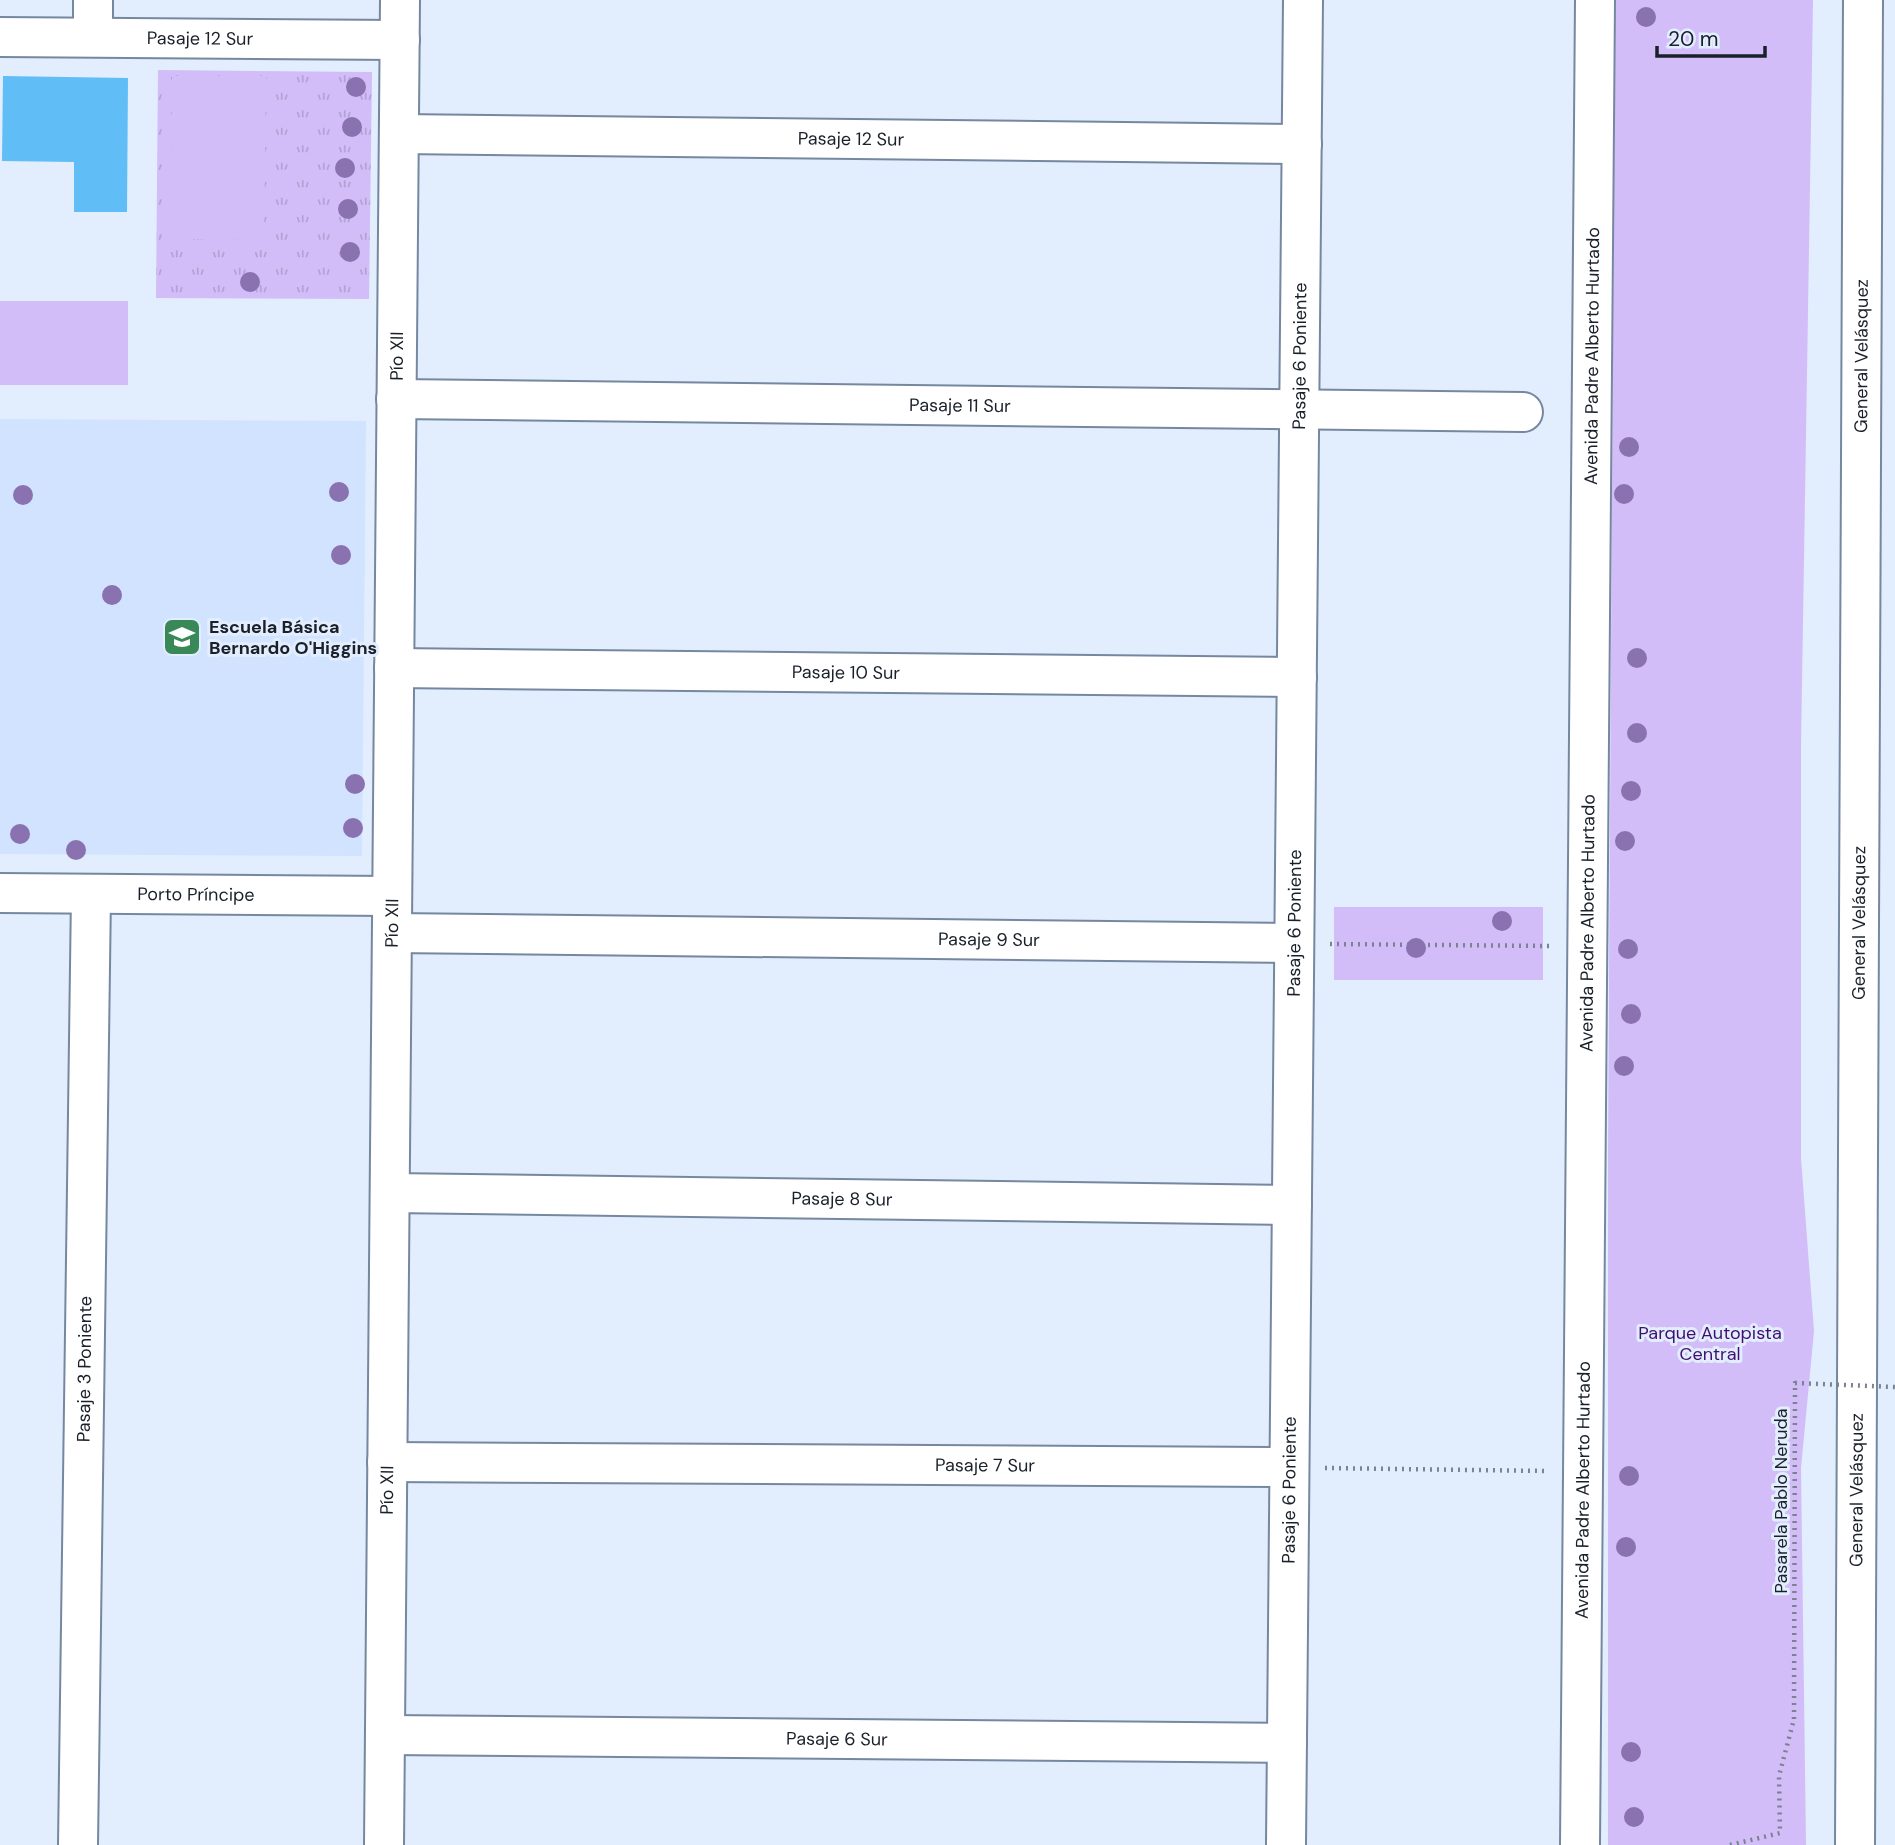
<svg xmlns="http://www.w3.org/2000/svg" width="1895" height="1845" font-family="'DM Sans',sans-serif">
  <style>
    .built { fill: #d1e3ff }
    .grass { fill: url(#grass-tufts) }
    .park { fill: #d2bdf8 }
    .building { fill: #61bdf6 }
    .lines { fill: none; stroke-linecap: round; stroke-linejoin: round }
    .minor-casing { stroke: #7687a0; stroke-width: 42 }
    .tertiary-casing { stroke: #7687a0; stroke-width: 42 }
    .motorway-casing { stroke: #7687a0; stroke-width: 42 }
    .path { stroke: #7b8391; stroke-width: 4.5; stroke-dasharray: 2 5; stroke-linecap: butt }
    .minor { stroke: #fff; stroke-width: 38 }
    .tertiary { stroke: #fff; stroke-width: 38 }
    .motorway { stroke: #fff; stroke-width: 38 }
    .path-bridge { stroke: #7b8391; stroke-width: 4.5; stroke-dasharray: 2 5; stroke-linecap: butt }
    .tree { fill: #8972af }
    .labels { text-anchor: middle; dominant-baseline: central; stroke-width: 6; stroke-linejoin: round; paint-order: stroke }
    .street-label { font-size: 18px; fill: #1a202a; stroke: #e2edfe }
    .poi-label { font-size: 18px; font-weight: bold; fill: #1a202a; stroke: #e2edfe; text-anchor: start }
    .park-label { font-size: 18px; fill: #400e6f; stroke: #e2edfe }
  </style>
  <defs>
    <pattern id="grass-tufts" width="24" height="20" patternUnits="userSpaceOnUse" patternTransform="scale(1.75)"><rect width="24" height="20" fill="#d2bdf8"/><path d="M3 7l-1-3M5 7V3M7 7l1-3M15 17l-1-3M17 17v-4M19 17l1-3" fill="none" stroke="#b4a2d5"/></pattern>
  </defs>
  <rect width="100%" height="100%" fill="#e2edfe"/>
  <path class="built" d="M0,419l366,2 -4,435 -362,-2z"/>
  <path class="grass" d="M158,70l214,2 -3,227 -213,-1z"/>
  <path class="park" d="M1615,0h198l-12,745v413l13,173 -13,137 5,377h-198v-695z
    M172,76h94l-2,164 -94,-1z
    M0,301h128v84h-128z
    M1334,907h209v73h-209z"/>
  <path class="building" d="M3,76l125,2 -1,134h-53v-50l-72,-1z"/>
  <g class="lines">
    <defs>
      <g id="minor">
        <path id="s1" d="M0,37l400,3"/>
        <path d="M93,37v-37"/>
        <path id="s2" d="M399,134l903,10"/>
        <path id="s3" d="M396,399l1127,13"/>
        <path id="s4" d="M394,668l903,9"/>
        <path id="s5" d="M0,893l392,3"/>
        <path id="s6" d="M392,933l902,10"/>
        <path id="s7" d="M390,1193l902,12"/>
        <path id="s8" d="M387,1462l902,5"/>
        <path id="s9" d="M385,1735l902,8"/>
        <path id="s10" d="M78,1845l13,-951"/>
        <path id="s11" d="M384,1845l16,-1845"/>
        <path id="s12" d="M1286,1845l17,-1845"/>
      </g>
      <g id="tertiary">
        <path id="s13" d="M1580,1845l15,-1845"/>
      </g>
      <g id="motorway">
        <path id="s14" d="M1855,1845l8,-1845"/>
      </g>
    </defs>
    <use href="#minor" class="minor-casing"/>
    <use href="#tertiary" class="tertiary-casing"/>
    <use href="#motorway" class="motorway-casing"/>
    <path class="path" d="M1330,944l222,2
      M1325,1468l222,3
      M1730,1845l50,-12 -1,-57 15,-57"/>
    <use href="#minor" class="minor"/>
    <use href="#tertiary" class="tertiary"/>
    <use href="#motorway" class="motorway"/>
    <path class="path-bridge" d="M1794,1719l1,-336 100,4"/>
  </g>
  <g class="tree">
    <circle cx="1646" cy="17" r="10"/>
    <circle cx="356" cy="87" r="10"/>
    <circle cx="352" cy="127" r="10"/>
    <circle cx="345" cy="168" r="10"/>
    <circle cx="348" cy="209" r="10"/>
    <circle cx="350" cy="252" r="10"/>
    <circle cx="250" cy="282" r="10"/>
    <circle cx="1629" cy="447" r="10"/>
    <circle cx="339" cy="492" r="10"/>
    <circle cx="1624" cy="494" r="10"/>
    <circle cx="23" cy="495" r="10"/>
    <circle cx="341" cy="555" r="10"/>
    <circle cx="112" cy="595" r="10"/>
    <circle cx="1637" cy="658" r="10"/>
    <circle cx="1637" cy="733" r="10"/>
    <circle cx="355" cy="784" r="10"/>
    <circle cx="1631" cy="791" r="10"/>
    <circle cx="353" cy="828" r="10"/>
    <circle cx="20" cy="834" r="10"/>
    <circle cx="1625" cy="841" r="10"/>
    <circle cx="76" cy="850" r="10"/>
    <circle cx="1502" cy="921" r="10"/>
    <circle cx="1416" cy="948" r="10"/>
    <circle cx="1628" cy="949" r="10"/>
    <circle cx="1631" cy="1014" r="10"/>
    <circle cx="1624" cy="1066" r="10"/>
    <circle cx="1629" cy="1476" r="10"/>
    <circle cx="1626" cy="1547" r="10"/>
    <circle cx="1631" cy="1752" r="10"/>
    <circle cx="1634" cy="1817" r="10"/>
  </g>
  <defs>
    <symbol id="school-square" viewBox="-11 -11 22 22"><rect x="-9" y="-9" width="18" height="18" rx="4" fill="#398858" stroke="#e2edfe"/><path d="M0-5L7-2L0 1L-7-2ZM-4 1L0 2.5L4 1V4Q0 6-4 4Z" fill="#fff"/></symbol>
  </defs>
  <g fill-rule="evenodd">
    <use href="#school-square" x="160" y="615" width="44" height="44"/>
  </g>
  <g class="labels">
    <g class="street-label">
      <text stroke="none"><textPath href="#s1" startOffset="200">Pasaje 12 Sur</textPath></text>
      <text stroke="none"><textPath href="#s2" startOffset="452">Pasaje 12 Sur</textPath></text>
      <text stroke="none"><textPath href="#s11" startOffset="1489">Pío XII</textPath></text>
      <text stroke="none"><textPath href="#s12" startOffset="1489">Pasaje 6 Poniente</textPath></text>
      <text stroke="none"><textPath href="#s13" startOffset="1489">Avenida Padre Alberto Hurtado</textPath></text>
      <text stroke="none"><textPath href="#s14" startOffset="1489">General Velásquez</textPath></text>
      <text stroke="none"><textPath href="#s3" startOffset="564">Pasaje 11 Sur</textPath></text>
      <text stroke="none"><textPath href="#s4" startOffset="452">Pasaje 10 Sur</textPath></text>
      <text stroke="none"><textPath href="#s5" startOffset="196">Porto Príncipe</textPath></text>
      <text stroke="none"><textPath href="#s11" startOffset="922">Pío XII</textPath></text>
      <text stroke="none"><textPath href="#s13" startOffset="922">Avenida Padre Alberto Hurtado</textPath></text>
      <text stroke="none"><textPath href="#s14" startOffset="922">General Velásquez</textPath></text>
      <text stroke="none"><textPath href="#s12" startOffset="922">Pasaje 6 Poniente</textPath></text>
      <text stroke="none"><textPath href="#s6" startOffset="597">Pasaje 9 Sur</textPath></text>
      <text stroke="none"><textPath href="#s7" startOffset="452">Pasaje 8 Sur</textPath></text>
      <text stroke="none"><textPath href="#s10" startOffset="476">Pasaje 3 Poniente</textPath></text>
      <text stroke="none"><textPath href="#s8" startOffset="598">Pasaje 7 Sur</textPath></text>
      <text stroke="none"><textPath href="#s11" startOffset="355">Pío XII</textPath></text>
      <text stroke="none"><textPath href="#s12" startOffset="355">Pasaje 6 Poniente</textPath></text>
      <text stroke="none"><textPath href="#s13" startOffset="355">Avenida Padre Alberto Hurtado</textPath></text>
      <text stroke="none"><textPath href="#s14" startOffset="355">General Velásquez</textPath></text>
      <text transform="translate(1781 1501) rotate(-90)">Pasarela Pablo Neruda</text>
      <text stroke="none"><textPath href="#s9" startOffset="452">Pasaje 6 Sur</textPath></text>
    </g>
    <g class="poi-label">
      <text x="209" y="627">Escuela Básica<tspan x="209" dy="21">Bernardo O'Higgins</tspan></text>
    </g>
    <g class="park-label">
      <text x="1710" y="1333">Parque Autopista<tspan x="1710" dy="21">Central</tspan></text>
    </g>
  </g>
  <path d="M1657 46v10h108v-10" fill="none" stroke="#1a202a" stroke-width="3.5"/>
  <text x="1668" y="46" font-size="21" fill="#1a202a" stroke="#e2edfe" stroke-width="5" paint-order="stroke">20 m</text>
</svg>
